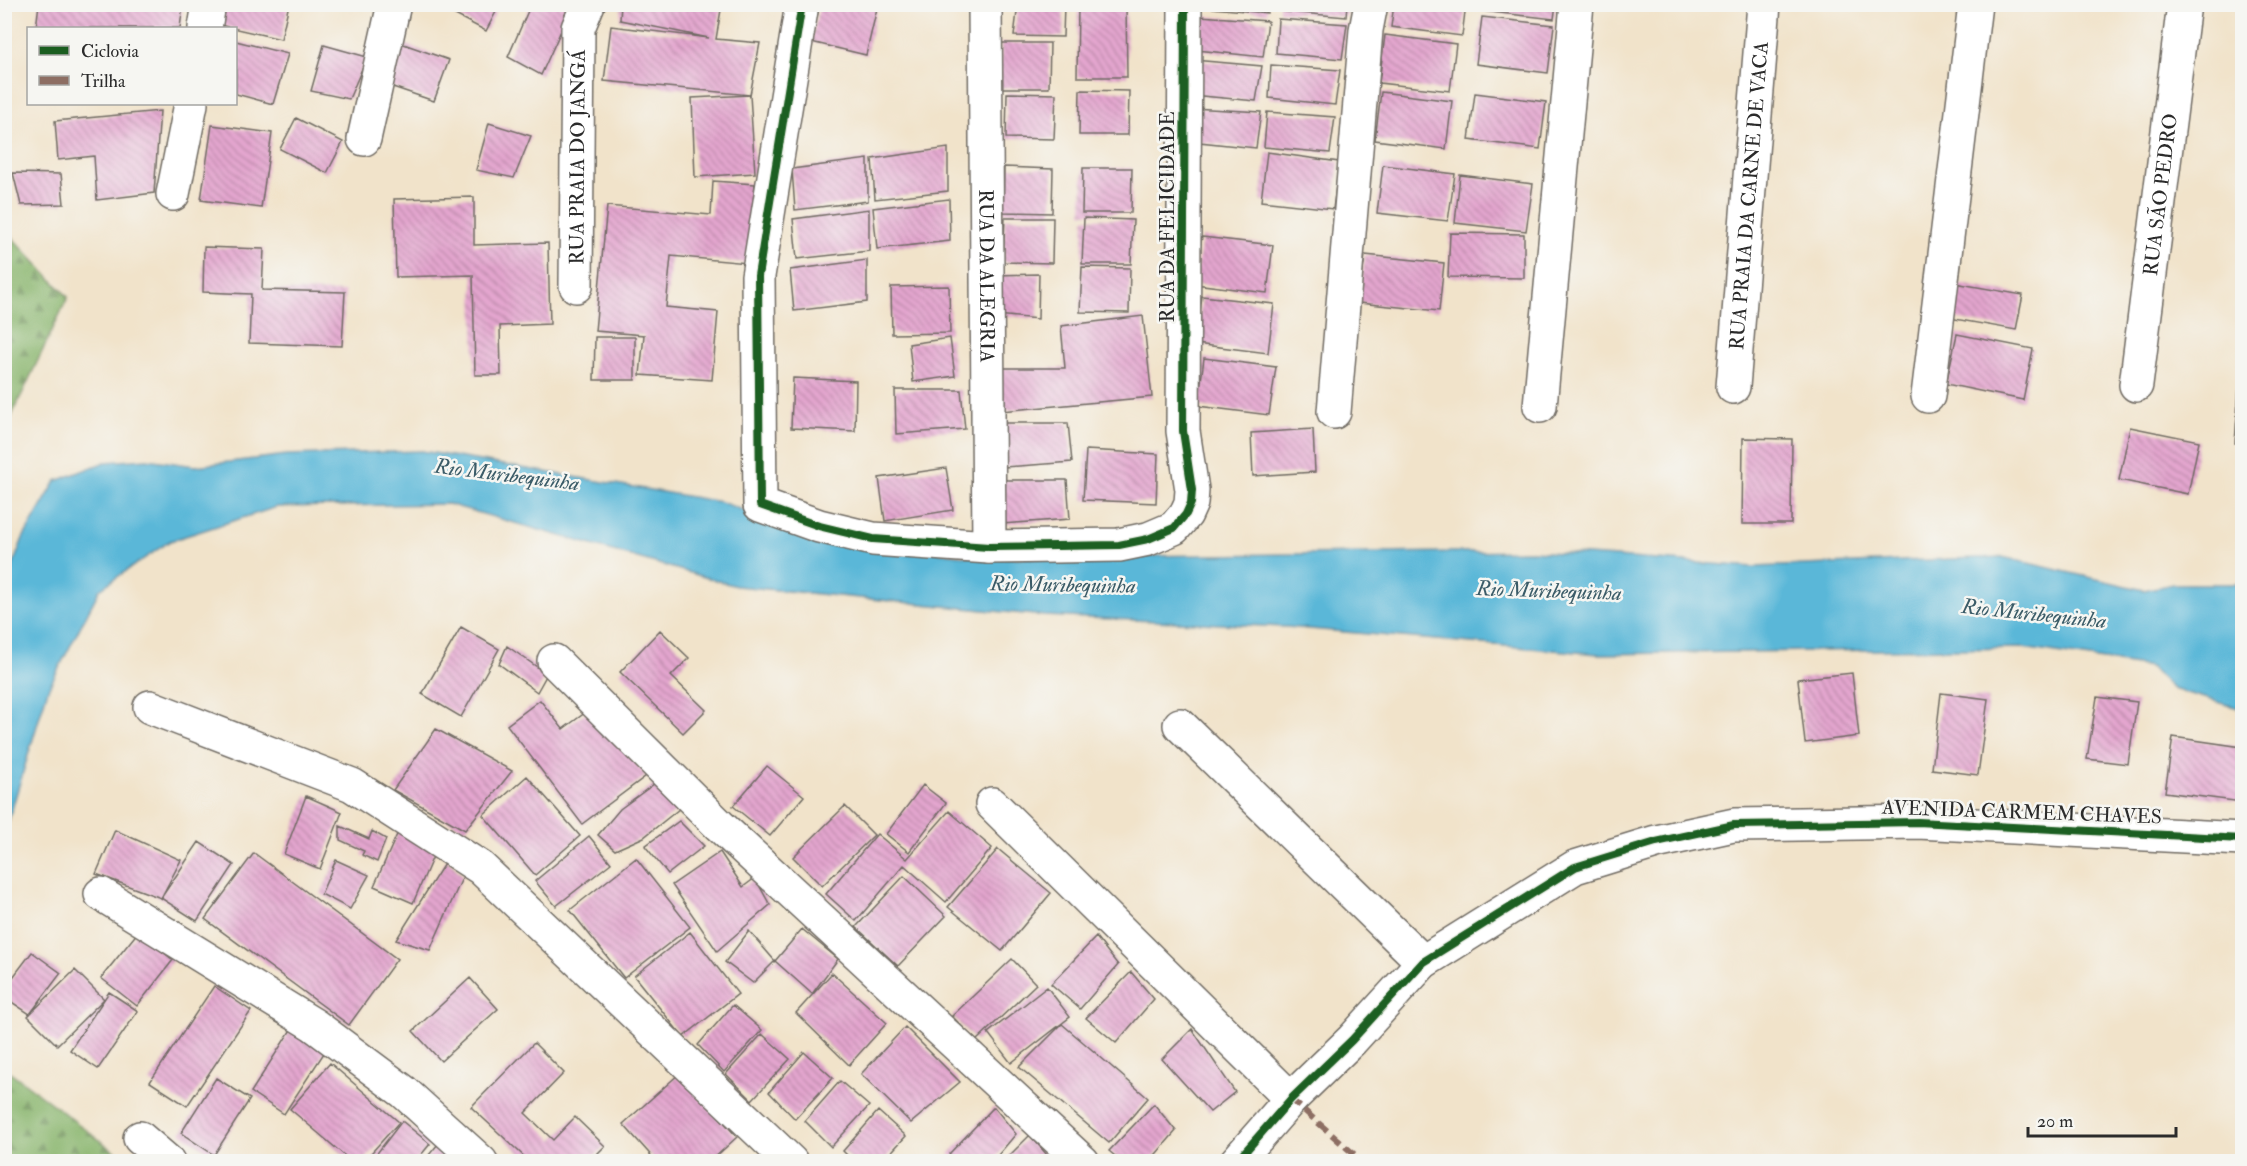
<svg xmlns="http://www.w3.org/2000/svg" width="2247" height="1166" font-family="'IM FELL Double Pica',serif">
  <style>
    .forest { fill: url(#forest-firs); stroke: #5a704c; stroke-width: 1.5 }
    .water { fill: #5ab7d8; stroke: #427182; stroke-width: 1.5 }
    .building { fill: url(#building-back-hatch) }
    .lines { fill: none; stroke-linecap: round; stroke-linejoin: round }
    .minor-casing { stroke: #706b63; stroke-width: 36 }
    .minor { stroke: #fff; stroke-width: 33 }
    .quiet { stroke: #8d6e63; stroke-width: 6; stroke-dasharray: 12 6; stroke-linecap: butt }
    .cycleway-casing { stroke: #f6f6f2; stroke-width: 11 }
    .cycleway { stroke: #1b5e20; stroke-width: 8 }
    .labels { text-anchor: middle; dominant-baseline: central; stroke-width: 5; stroke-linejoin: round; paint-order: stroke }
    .street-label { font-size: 20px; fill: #2b2b2b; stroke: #f6f6f2 }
    .water-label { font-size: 21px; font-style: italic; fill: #3b5c68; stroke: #f6f6f2 }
  </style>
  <defs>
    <pattern id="forest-firs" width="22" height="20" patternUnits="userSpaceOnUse" patternTransform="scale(1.5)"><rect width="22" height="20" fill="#89b56d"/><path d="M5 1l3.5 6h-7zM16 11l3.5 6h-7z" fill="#70935a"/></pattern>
    <pattern id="building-back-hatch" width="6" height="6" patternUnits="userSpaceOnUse" patternTransform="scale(1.5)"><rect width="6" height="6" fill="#e4a6cf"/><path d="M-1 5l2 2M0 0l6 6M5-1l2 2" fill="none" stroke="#b987a8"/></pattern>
  </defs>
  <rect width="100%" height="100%" fill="#f6f6f2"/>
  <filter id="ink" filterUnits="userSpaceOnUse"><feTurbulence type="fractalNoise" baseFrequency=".0167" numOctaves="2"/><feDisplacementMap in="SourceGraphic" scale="12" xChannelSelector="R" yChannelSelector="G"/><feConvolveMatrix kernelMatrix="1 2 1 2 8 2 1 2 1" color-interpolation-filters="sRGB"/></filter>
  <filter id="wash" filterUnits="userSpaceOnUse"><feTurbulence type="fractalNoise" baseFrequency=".008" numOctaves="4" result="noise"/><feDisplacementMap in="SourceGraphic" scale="24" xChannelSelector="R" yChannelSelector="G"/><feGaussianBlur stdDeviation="1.35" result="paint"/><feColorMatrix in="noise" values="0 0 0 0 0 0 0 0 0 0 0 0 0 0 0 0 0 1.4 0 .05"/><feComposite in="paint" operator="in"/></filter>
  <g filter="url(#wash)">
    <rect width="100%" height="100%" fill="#f1e3ca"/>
    <path class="forest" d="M5,230l63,67 -63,133z
      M5,1068l122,93h-122z"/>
    <path class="water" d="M422,451l299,51 90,33 170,23 552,-7 221,16 248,-10 142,33 29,-6h69v125l-69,-20 -23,-22 -127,-19 -424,6 -312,-27 -242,-11 -309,-30 -288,-82 -171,3 -107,34 -70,48 -52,100 -43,143v-246l18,-48 33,-57 49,-19 42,-3 48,7 92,-11z"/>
    <g id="blocks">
      <path class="building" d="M39,4h144l-3,24h-144z
        M223,4h66l-8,35 -62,-14z
        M434,4h66l-14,27z
        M531,4l41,2 -31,69 -33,-18z
        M621,4h101l-6,35 44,4 -10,52 -146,-14 7,-55 98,12 -89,-18z
        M820,4h58l-12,51 -55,-13z
        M1018,4h46l-1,33 -49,-1z
        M1078,4h48l1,73h-50z
        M1201,4h67l-1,9 -66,-6z
        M1279,4h68l-1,13 -67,-6z
        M1394,4h72l-4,32 -71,-9z
        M1484,4h72l-2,15 -71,-8z
        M1200,16l68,5 -5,36 -66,-7z
        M1482,17l72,8 -6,48 -72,-9z
        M1278,19l69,5 -5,35 -66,-6z
        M1385,35l71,9 -6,47 -71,-8z
        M236,41l52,13 -15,50 -37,-10z
        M398,42l51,18 -15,41 -50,-17z
        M1001,43h49l-1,45h-49z
        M324,45l43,12 -18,42 -38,-8z
        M1193,60l69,6 -6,35 -65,-6z
        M1271,65l69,5 -5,35 -66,-7z
        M1080,90l49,1 -1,44h-49z
        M1381,92l71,9 -6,48 -71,-9z
        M1007,93l49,1 -2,45 -48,-1z
        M1475,93l71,9 -6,47 -71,-9z
        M750,95l5,78 -60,4 -3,-79z
        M1192,108l69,4 -5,36 -66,-7z
        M160,111l-6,82 -57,7 -3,-44 -36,4 -3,-39z
        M1267,112l68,5 -5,36 -66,-6z
        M296,118l47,24 -16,31 -47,-24z
        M489,123l42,13 -17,42 -38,-8z
        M212,125l60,8 -11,75 -60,-8z
        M948,148v43l-73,8 -3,-40z
        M1267,152l72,10 -6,47 -72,-8z
        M868,159v42l-73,9 -3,-41z
        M1383,165l72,9 -7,47 -71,-8z
        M1004,167l49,2 -1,44 -49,-1z
        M1083,168h49l-1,45h-49z
        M13,173l48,1 3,30 -43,1z
        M1460,175l73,9 -7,47 -71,-8z
        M713,181l42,3 -7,79 -77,-7 -5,51 52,5 -6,68 -72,-5 4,-40 -49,-4 12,-125 104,9z
        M474,197v48l74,-2 2,81 -50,2 1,49h-26l-2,-100 -77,2 -2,-78z
        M949,199l1,42 -73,8 -4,-41z
        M869,209v42l-72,8 -4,-40z
        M1005,218h48l-1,45 -49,-1z
        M1084,218l49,2 -2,44h-49z
        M1450,233l74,1v44l-76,-1z
        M1202,237l71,8 -6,48 -72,-9z
        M204,247l60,2 -2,41 83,2 -3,54 -93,-3 2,-49 -48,-2z
        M1365,255l79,8 -5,48 -80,-8z
        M867,260v42l-73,9 -4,-41z
        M1082,267l48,1 -1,45 -49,-1z
        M1039,274l-1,45 -41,-4 -1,-40z
        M1955,283l68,12 -7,35 -67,-12z
        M949,286l1,47 -58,1 -1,-47z
        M1202,296l72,8 -6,49 -72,-9z
        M1143,316l9,81 -151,14 -1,-43h65l-4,-42z
        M1957,334l76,15 -10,51 -77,-16z
        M595,337h40v43h-41z
        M950,338l5,38 -42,6 -4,-38z
        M1204,358l72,9 -7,48 -71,-9z
        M793,378l63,3 -1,50 -64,-3z
        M2239,385h3v59l-7,-1z
        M895,390h66l4,39 -69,5z
        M1002,423h66l4,39 -68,5z
        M2130,427l69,14 -11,53 -69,-14z
        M1313,429l2,43 -62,4 -2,-43z
        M1743,438l49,1 -1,85h-49z
        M1086,450l72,4 -2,49 -73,-3z
        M946,468l7,42 -68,11 -6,-43z
        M1001,480h66l3,39 -68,5z
        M461,627l38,22 -38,68 -39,-23z
        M660,630l29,28 -18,18 35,34 -23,23 -63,-61z
        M507,646l40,28 -10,18 -38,-28z
        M1852,673l7,63 -54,7 -7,-64z
        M1941,693l47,6 -10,76 -46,-6z
        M2097,697l40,5 -9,62 -41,-5z
        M540,700l23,29 30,-22 53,69 -64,48 -75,-99z
        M436,729l76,42 -47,59 -72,-40z
        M2173,737l69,10v55l-77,-10z
        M767,766l37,30 -34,40 -37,-30z
        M527,776l53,60 -45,39 -52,-60z
        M654,784l25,25 -35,28 -29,13 -17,-15 22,-26z
        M923,785l23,18 -37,49 -23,-18z
        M306,796l36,16 -22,57 -36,-15z
        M845,806l29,29 -52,51 -29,-29z
        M949,811l43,37 -46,54 -42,-37 -48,56 -30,-27 51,-60 30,25z
        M679,821l25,25 -36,28 -23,-28z
        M340,826l29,13 3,-8 14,8 -9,23 -15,-7 2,-4 -24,-11z
        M115,830l66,30 -20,38 38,-56 35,23 -37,56 -36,-23 -65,-24z
        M399,830l38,17 -24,56 -39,-17z
        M589,836l22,27 -55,43 -21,-25z
        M998,849l53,44 -49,58 -54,-44z
        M720,852l23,35 12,-9 15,27 -53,46 -45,-66z
        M254,853l143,106 -48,66 -144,-106z
        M636,858l54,69 -66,51 -54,-68z
        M447,859l16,17 -33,74 -34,-10z
        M336,860l33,15 -19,34 -29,-15z
        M904,876l42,40 -48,50 -42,-39z
        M802,929l36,30 -26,35 -37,-33 -22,22 -28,-21 24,-31 26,30z
        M138,932l35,28 -36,46 -36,-28z
        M690,932l48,62 -55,43 -49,-61z
        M1096,937l22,28 -38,44 -29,-25z
        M32,952l29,21 -31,41 45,-44 29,29 -47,46 -29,-29 2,-2 -26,-17v-8z
        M1012,959l24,25 -60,57 -24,-25z
        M1131,972l23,27 -38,44 -30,-25z
        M832,973l55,50 -38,42 -53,-52z
        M470,978l28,31 -57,52 -28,-30z
        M214,986l37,25 -64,95 -37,-24z
        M1047,987l23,30 -59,46 -23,-30z
        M109,992l29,19 -40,58 -28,-19z
        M733,1005l29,25 -38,42 -26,-27z
        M1062,1024l86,74 -39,45 -90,-76z
        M905,1027l55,55 -49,41 -50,-49z
        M292,1028l34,22 -42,64 -33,-22z
        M1192,1029l43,63 -25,20 -48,-53z
        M762,1034l28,25 -38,41 -26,-26z
        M534,1043l30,30 -39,40 28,27 22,-23 30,29 -15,15h-61l-58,-54z
        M804,1052l29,26 -38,41 -26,-27z
        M330,1063l69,59 -35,39h-13l-61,-52z
        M680,1073l57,64 -26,24h-55l-33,-37z
        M216,1078l34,21 -36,56 -33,-22z
        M840,1081l29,25 -38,41 -26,-26z
        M1154,1104l22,27 -26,30h-29l-12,-10z
        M994,1107l22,27 -23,27h-36l-8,-7z
        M878,1111l28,25 -23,25h-30l-10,-10z
        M402,1121l28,23 -14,17h-45z
        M1030,1135l22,26h-48z
        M438,1144l22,17h-36z"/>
    </g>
  </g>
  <g filter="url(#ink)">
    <use href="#blocks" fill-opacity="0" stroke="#706b63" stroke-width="1.5"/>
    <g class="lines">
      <defs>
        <g id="minor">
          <path d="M802,4l-44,272 2,229 59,21 54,13 116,8 130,-2 29,-6 26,-11 12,-14 5,-11 1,-13 -9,-59 2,-427"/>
          <path id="s1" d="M985,4l4,543"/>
          <path d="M205,28l4,-24"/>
          <path d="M364,139l30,-135"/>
          <path d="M173,194l18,-90"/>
          <path id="s2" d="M576,286l2,-258 10,-24"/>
          <path id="s3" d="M2136,385l48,-381"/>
          <path id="s4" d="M1733,387l31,-383"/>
          <path d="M1928,396l47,-392"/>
          <path d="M1540,406l37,-402"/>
          <path d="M1334,412l32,-382 5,-26"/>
          <path d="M554,661l165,164 364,337"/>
          <path d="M150,707l202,78 129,83 310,294"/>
          <path d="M1180,725l243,237"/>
          <path d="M992,804l299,295"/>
          <path d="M101,894l213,131 90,67 77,70"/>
          <path d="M140,1138l28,24"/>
          <path d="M1236,1162l55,-63 61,-59 71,-78 152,-95 81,-25 78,-17 184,-3 324,17"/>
        </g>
      </defs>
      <use href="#minor" class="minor-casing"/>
      <use href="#minor" class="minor"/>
      <path class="quiet" d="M1291,1099l72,63"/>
      <defs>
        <path id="cycleway" d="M802,4l-44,272 2,229 59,21 54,13 116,8 130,-2 29,-6 26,-11 12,-14 5,-11 1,-13 -9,-59 2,-427
          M1236,1162l55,-63 61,-59 71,-78 152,-95 81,-25 78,-17 184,-3 324,17"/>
      </defs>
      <use href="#cycleway" class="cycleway-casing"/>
      <use href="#cycleway" class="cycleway"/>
    </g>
  </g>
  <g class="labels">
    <g class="street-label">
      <text stroke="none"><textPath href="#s2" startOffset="129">RUA PRAIA DO JANGÁ</textPath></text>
      <text stroke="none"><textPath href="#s3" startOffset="192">RUA SÃO PEDRO</textPath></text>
      <text stroke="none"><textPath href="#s4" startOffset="192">RUA PRAIA DA CARNE DE VACA</textPath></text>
      <text transform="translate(1167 217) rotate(-90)">RUA DA FELICIDADE</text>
      <text stroke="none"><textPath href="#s1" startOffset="272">RUA DA ALEGRIA</textPath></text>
      <text transform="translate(2022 812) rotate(2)">AVENIDA CARMEM CHAVES</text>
    </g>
    <g class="water-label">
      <text transform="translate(507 475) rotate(7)">Rio Muribequinha</text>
      <text transform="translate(1063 585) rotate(1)">Rio Muribequinha</text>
      <text transform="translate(1549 591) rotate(2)">Rio Muribequinha</text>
      <text transform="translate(2034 614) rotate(6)">Rio Muribequinha</text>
    </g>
  </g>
  <rect width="2247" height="1166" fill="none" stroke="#f6f6f2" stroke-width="24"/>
  <rect x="27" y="27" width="210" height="78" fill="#f6f6f2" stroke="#a5a5a2" stroke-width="1.5"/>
  <rect x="39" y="46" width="30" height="9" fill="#1b5e20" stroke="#a5a5a2" stroke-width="1.5"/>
  <text x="81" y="57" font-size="18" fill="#2b2b2b">Ciclovia</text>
  <rect x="39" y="76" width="30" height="9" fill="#8d6e63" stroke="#a5a5a2" stroke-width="1.5"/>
  <text x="81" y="87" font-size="18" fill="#2b2b2b">Trilha</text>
  <path d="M2028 1127v9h148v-9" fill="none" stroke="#2b2b2b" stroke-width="3"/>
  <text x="2037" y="1127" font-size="18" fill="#2b2b2b" stroke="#f6f6f2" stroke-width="4.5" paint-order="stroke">20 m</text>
</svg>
